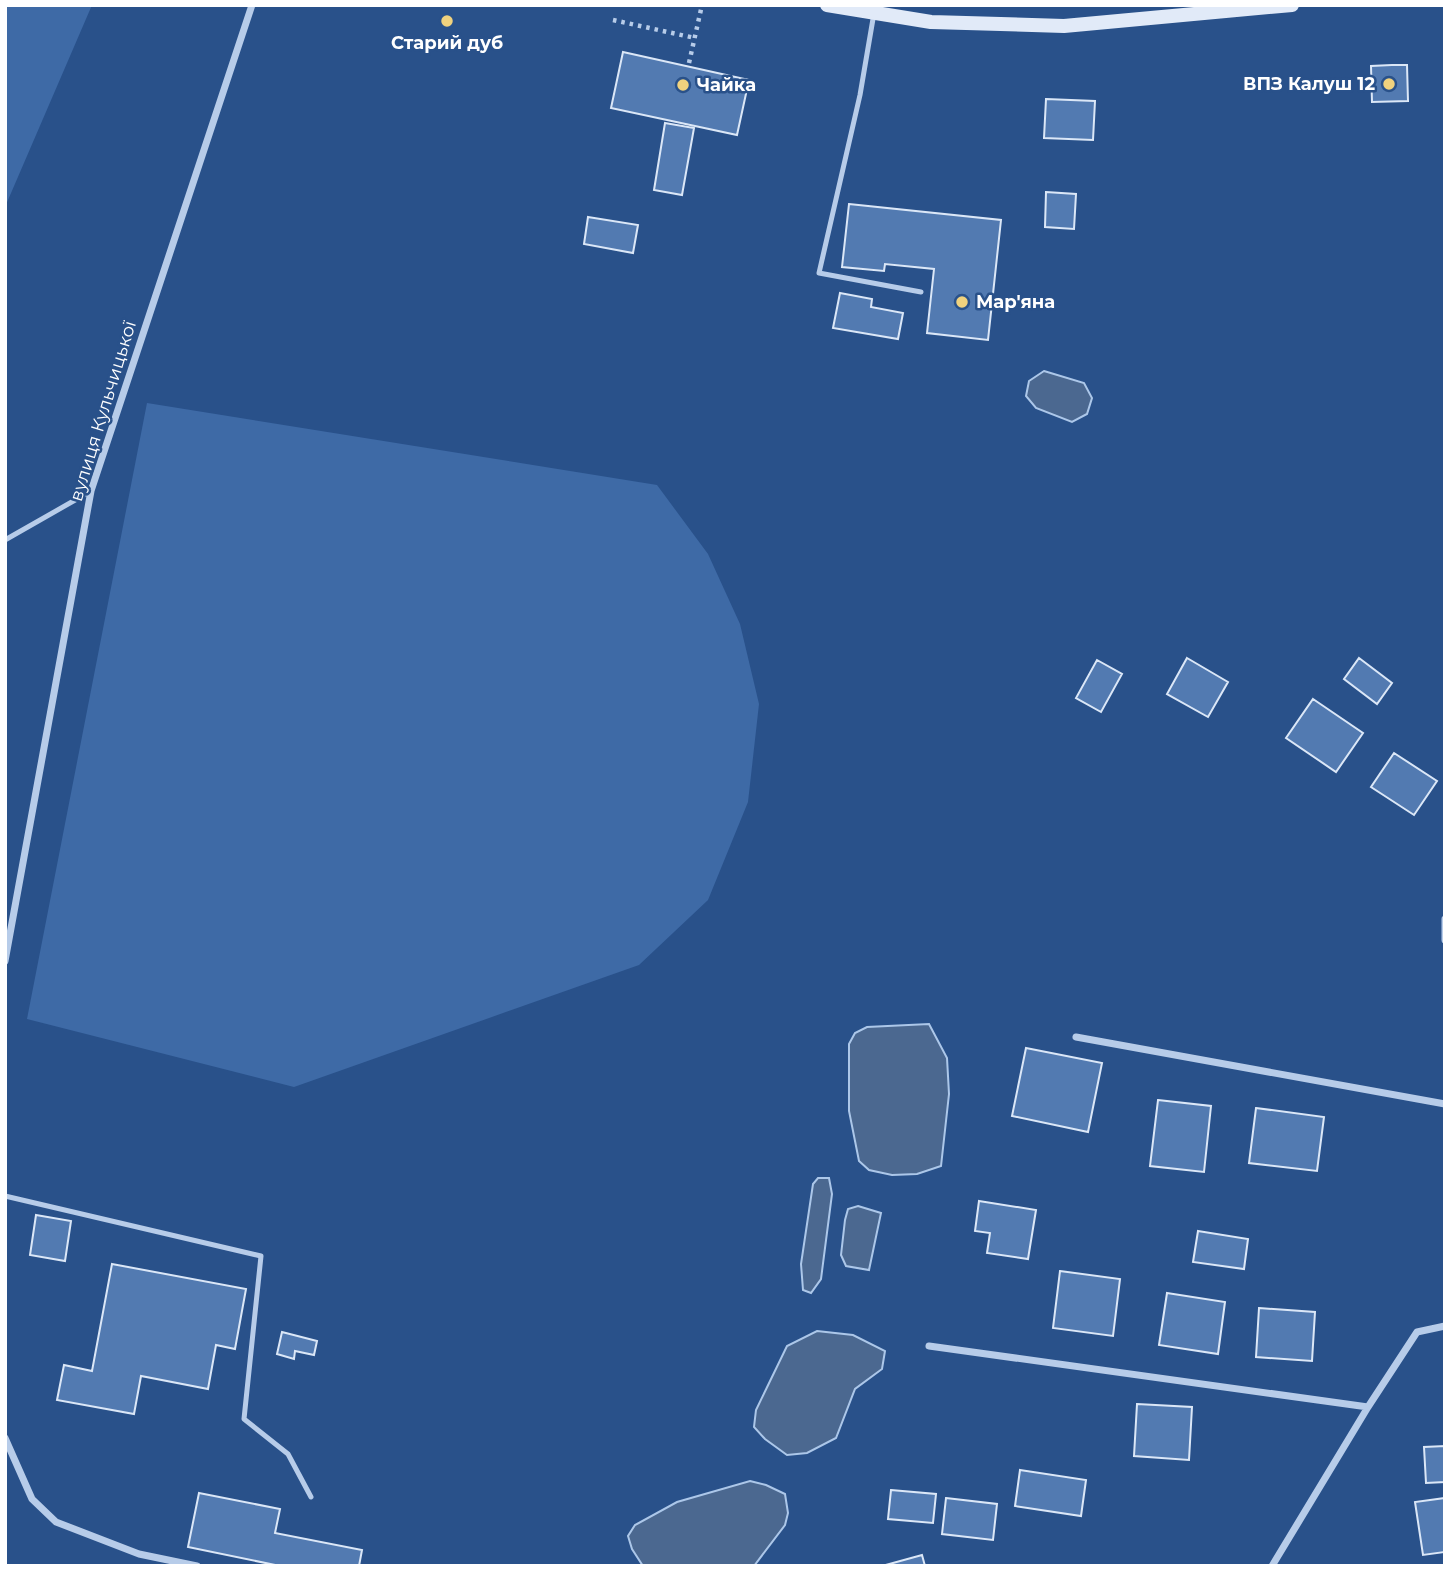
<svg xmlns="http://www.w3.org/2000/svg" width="1450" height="1571" font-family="Montserrat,sans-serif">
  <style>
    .green { fill: #3e6aa6 }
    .water { fill: #4b6890; stroke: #acc7e9; stroke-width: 2 }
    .building { fill: #527ab1; stroke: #dbe7f7; stroke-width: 2 }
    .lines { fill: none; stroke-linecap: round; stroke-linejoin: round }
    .path { stroke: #b7cce9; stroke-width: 4.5; stroke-dasharray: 3.5 5; stroke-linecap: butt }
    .service { stroke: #b7cce9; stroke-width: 5 }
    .minor { stroke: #b7cce9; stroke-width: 7 }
    .secondary { stroke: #e1eaf8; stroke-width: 14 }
    .poi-dot { fill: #f0d27e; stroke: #29518a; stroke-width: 2.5 }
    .labels { text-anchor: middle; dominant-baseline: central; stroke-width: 5; stroke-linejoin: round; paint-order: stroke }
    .poi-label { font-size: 18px; font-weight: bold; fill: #fff; stroke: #29518a; text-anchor: start }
    .street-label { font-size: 18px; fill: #fff; stroke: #29518a }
  </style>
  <rect width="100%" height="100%" fill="#29518a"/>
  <path class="green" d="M5,5h87l-87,202z
    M147,403l510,82 51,69 32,70 19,80 -11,98 -40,98 -69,65 -345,122 -267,-68z"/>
  <path class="water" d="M1044,371l40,12 8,15 -5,16 -15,8 -36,-14 -10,-12 3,-15z
    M929,1024l18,34 2,36 -8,72 -24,8 -25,1 -23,-5 -10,-9 -10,-50v-67l6,-11 12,-6z
    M818,1178h11l3,16 -11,85 -10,14 -8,-3 -2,-26 12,-80z
    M858,1206l23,7 -12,57 -23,-4 -5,-11 4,-35 3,-11z
    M817,1331l36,4 32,16 -3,18 -27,20 -19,49 -29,15 -20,2 -22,-16 -11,-12 2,-17 31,-64z
    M750,1481l16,4 19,9 3,19 -3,12 -31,41h-111l-11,-17 -4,-13 7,-11 42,-23z"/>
  <path class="building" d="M623,52l126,28 -12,55 -126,-27z
    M1392,65h15l1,36 -36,1 -1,-36z
    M1046,99l49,2 -2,39 -49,-2z
    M665,123l29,5 -12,67 -28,-5z
    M1046,192l30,2 -2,35 -29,-2z
    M849,204l152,16 -13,120 -61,-7 7,-64 -49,-5 -1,7 -42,-4z
    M588,217l50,8 -5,28 -49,-9z
    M840,293l32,6 -1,8 32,6 -5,26 -65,-11z
    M1187,658l41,24 -20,35 -41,-23z
    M1359,658l33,25 -15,21 -33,-25z
    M1097,660l25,14 -21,38 -25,-14z
    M1313,699l50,34 -27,39 -50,-34z
    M1394,753l43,28 -23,34 -43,-28z
    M1026,1048l76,15 -14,69 -76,-16z
    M1158,1100l53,6 -7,66 -54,-6z
    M1256,1108l68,9 -7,54 -68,-8z
    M979,1201l57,9 -8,49 -41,-6 3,-20 -15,-2z
    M36,1215l35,6 -6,40 -35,-6z
    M1198,1231l50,8 -4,30 -51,-7z
    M112,1264l134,25 -11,60 -19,-4 -8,44 -67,-13 -7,38 -77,-14 7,-35 28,6z
    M1060,1271l60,8 -7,57 -60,-8z
    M1167,1293l58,9 -7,52 -59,-9z
    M1259,1308l56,4 -3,49 -56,-4z
    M282,1332l35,9 -3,14 -19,-4 -1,8 -17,-5z
    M1137,1404l55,3 -3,53 -55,-4z
    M1445,1446v36l-19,1 -2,-36z
    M1020,1470l66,10 -5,36 -66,-10z
    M891,1490l45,4 -3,29 -45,-4z
    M199,1493l81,16 -5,24 87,17 -3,16h-79l-92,-19z
    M946,1498l51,6 -4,36 -51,-6z
    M1445,1498v54l-22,3 -8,-53z
    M922,1555l3,11h-43z"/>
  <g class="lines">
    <path class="path" d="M613,20l82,18
      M689,63l13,-58"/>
    <path class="service" d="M874,13l-14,82 -41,178 102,19
      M5,540l86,-49
      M5,1196l256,60 -17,163 44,35 23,43"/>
    <path class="minor" d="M1445,919v21
      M5,961l86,-470 161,-486
      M1076,1037l369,67
      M929,1346l439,61
      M5,1438l27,61 24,23 83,32 58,12
      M1272,1566l96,-159 49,-75 28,-6"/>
    <path class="secondary" d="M827,5l104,17 133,4 228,-21"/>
  </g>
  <g class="poi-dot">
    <circle cx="447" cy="21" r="7"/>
    <circle cx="1389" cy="84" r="7"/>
    <circle cx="683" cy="85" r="7"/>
    <circle cx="962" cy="302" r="7"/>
  </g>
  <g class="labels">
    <g class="poi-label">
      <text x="447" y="43" text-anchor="middle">Старий дуб</text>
      <text x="1375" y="84" text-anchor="end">ВПЗ Калуш 12</text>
      <text x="697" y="85">Чайка</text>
      <text x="976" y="302">Мар'яна</text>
    </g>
    <g class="street-label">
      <text transform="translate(103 411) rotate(-73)">вулиця Кульчицької</text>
    </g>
  </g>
  <rect width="1450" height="1571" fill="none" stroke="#ffffff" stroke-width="14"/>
</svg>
